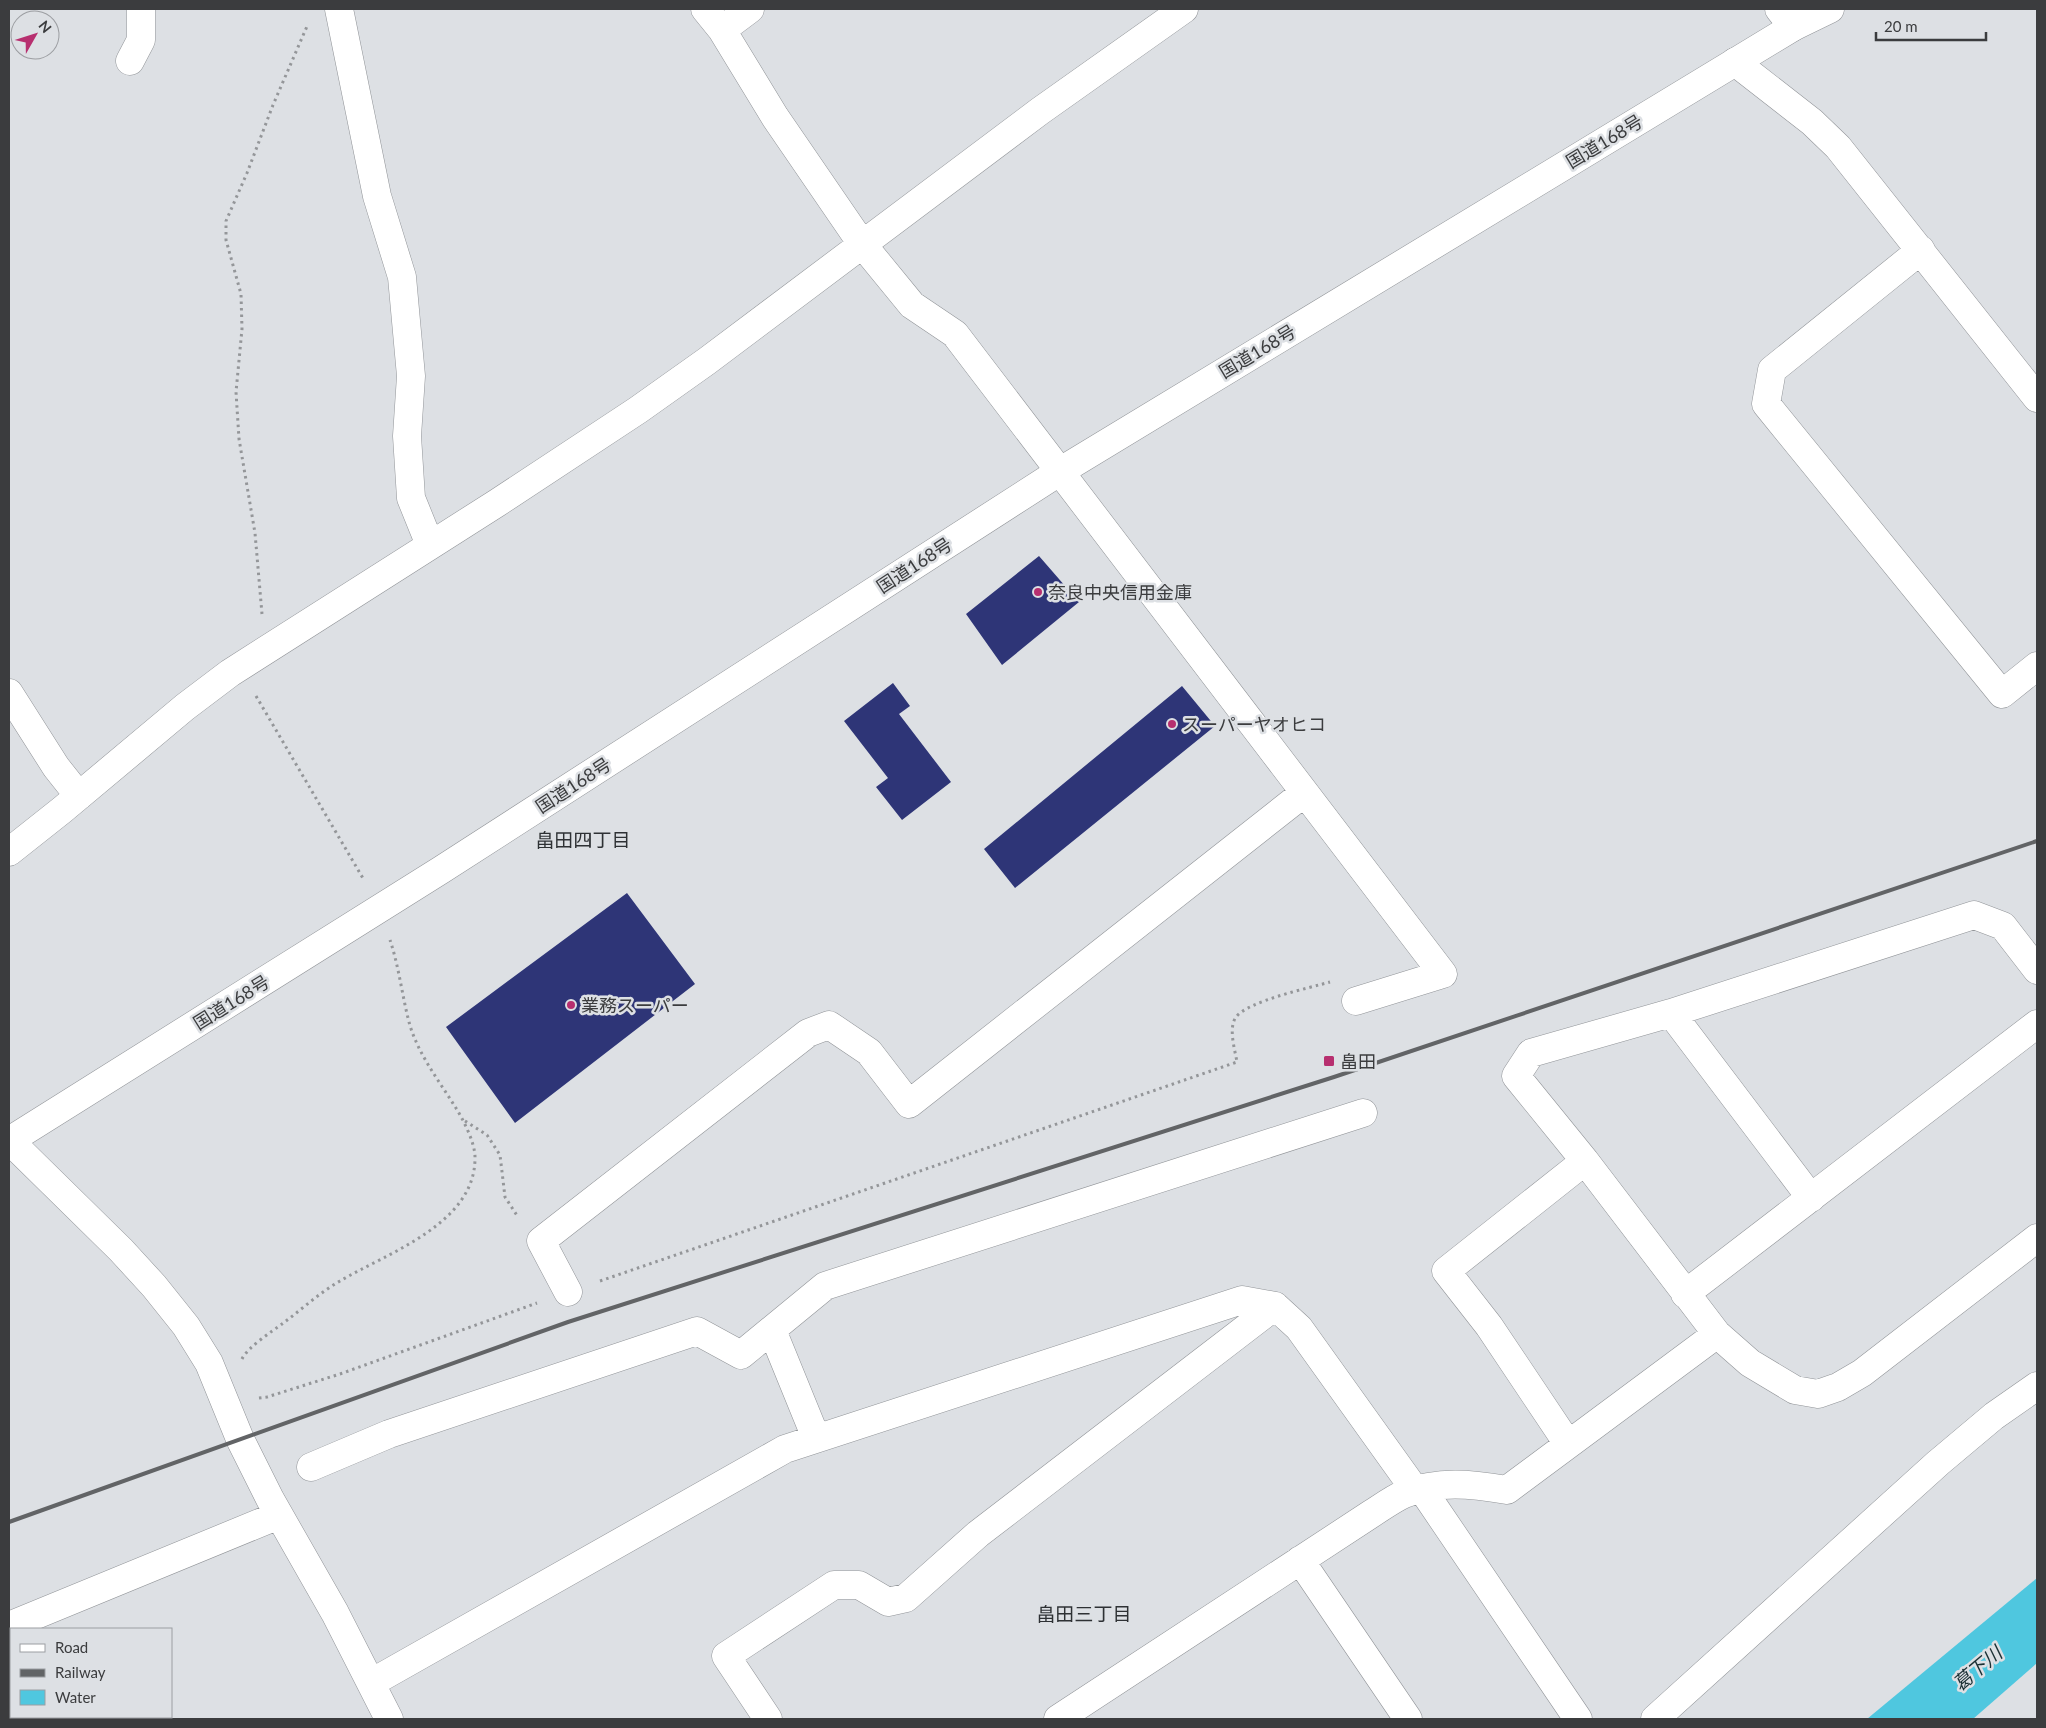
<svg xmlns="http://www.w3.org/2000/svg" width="2046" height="1728" font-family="Lato,'Noto Sans JP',sans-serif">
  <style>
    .water { fill: #4fc7df }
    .building { fill: #2e3577 }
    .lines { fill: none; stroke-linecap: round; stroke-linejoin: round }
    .minor-casing { stroke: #919498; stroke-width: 29 }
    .secondary-casing { stroke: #919498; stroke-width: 29 }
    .trunk-casing { stroke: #919498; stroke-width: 29 }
    .path { stroke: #949699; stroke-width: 3; stroke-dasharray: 2.5 4; stroke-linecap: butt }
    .minor { stroke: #fff; stroke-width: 28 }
    .secondary { stroke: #fff; stroke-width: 28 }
    .trunk { stroke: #fff; stroke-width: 28 }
    .rail { stroke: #626466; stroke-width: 4 }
    .poi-dot { fill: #b72f6f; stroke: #dde0e4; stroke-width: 2 }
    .labels { text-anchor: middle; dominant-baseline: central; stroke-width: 5; stroke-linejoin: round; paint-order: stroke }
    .street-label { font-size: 18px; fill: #3b3c3e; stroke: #dde0e4 }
    .poi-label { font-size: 18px; fill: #3b3c3e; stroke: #dde0e4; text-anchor: start }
    .neighbourhood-label { font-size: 19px; fill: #2e3134; stroke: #dde0e4 }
    .water-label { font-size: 19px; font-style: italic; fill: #1a2f34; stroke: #dde0e4 }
  </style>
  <rect width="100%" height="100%" fill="#dde0e4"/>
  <path class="water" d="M2037,1578v85l-64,56h-106z"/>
  <path class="building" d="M1039,556l40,46 -77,63 -36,-51z
    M893,683l17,23 -11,8 52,68 -49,38 -26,-33 12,-9 -44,-57z
    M1182,686l33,40 -200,162 -31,-39z
    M627,893l68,91 -180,139 -69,-96z"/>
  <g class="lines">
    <defs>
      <path id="minor" d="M339,9l38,187 25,81 9,99 -4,60 4,62 19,47
        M705,9l17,21 53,87 87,127 50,61 43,29 488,640 -87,27
        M722,30l28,-21
        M130,61l11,-21v-31
        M1735,62l77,60 26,25 199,251
        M1921,250l-149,120 -6,34 236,290 35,-28
        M9,693l47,74 23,29
        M9,852l53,-42 123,-103 45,-34 267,-170 141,-93 69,-49 333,-250 144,-102
        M2037,970l-34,-44 -29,-11 -303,98 -140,40 -15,23 69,85 132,173 33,29 45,27 23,4 20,-7 24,-14 175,-135
        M1671,1013l140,185
        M9,1140l112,110 33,36 32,40 23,37 31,76 30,60 65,114 54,106
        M568,1292l-27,-51 267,-208 21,-8 40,27 40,52 395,-311
        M1685,1294l352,-270
        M772,1330l44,108
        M1568,1444l-79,-118 -43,-55 139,-110
        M311,1467l78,-33 308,-103 44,24 84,-69 538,-173
        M1422,1489l156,230
        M1300,1560l108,159
        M9,1626l270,-111
        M371,1683l414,-234 457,-149 33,6 24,22 116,162
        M768,1719l-42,-63 108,-71h25l29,17 18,-4 72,-64 297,-228
        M1058,1719l313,-205c11,-7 22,-15 33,-20 34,-14 68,-10 103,-4l210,-156
        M1655,1719l283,-256 56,-47 43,-30"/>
      <path id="secondary" d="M1779,9l14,18"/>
      <path id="trunk" d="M9,1141l432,-271 618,-398 734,-445 37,-18"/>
    </defs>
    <use href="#minor" class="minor-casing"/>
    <use href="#secondary" class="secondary-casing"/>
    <use href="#trunk" class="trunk-casing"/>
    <path class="path" d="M262,614l-7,-81 -16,-94 -3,-47 6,-63 -1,-35 -15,-54v-19l21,-48 26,-68 35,-81
      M256,696l108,184
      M465,1121l22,14 13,20 5,42 13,20
      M600,1281l637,-219c-2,-12 -9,-34 -1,-45 12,-16 73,-29 94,-35
      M242,1359c6,-12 29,-27 40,-35 19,-14 37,-31 58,-43 47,-28 136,-57 135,-124 0,-15 -13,-40 -21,-52 -17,-27 -37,-53 -45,-83 -7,-27 -10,-55 -19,-82
      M259,1398l8,-1 73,-23 197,-71"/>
    <use href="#minor" class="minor"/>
    <use href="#secondary" class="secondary"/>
    <use href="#trunk" class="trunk"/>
    <path class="rail" d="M9,1522l559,-200 766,-245 703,-236"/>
  </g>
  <g class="poi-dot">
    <circle cx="1038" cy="592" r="5"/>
    <circle cx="1172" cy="724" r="5"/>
    <circle cx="571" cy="1005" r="5"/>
    <rect x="1323" y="1055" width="12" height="12" rx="2.5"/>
  </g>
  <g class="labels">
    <g class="street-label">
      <text transform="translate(1604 141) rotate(-31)">国道168号</text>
      <text transform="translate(1257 351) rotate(-31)">国道168号</text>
      <text transform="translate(914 565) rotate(-33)">国道168号</text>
      <text transform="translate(573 785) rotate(-33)">国道168号</text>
      <text transform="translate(231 1002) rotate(-32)">国道168号</text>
    </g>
    <g class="poi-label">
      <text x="1048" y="592">奈良中央信用金庫</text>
      <text x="1182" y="724">スーパーヤオヒコ</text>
      <text x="581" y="1005">業務スーパー</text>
      <text x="1340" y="1061">畠田</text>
    </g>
    <g class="neighbourhood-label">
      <text x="583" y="839">畠田四丁目</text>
      <text x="1084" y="1613">畠田三丁目</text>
    </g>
    <g class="water-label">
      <text transform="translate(1977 1668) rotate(-40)">葛下川</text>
    </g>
  </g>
  <rect width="2046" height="1728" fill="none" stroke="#3b3c3e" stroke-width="20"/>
  <rect x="10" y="1628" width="162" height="90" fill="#dde0e4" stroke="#9c9ea2"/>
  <rect x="20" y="1644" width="25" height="8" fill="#ffffff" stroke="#9c9ea2"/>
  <text x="55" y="1653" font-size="15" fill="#3b3c3e">Road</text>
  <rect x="20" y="1669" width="25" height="8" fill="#626466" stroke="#9c9ea2"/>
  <text x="55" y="1678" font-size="15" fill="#3b3c3e">Railway</text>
  <rect x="20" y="1690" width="25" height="15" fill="#4fc7df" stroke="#9c9ea2"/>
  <text x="55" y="1703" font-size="15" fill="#3b3c3e">Water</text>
  <g transform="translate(35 35) rotate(51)"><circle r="24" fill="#dde0e4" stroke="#9c9ea2"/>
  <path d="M0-4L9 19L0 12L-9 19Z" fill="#b72f6f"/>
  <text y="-8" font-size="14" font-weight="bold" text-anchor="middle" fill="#3b3c3e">N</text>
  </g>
  <path d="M1876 32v8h110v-8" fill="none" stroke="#3b3c3e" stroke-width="2.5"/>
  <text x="1884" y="32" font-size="15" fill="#3b3c3e" stroke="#dde0e4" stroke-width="4" paint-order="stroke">20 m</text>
</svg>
